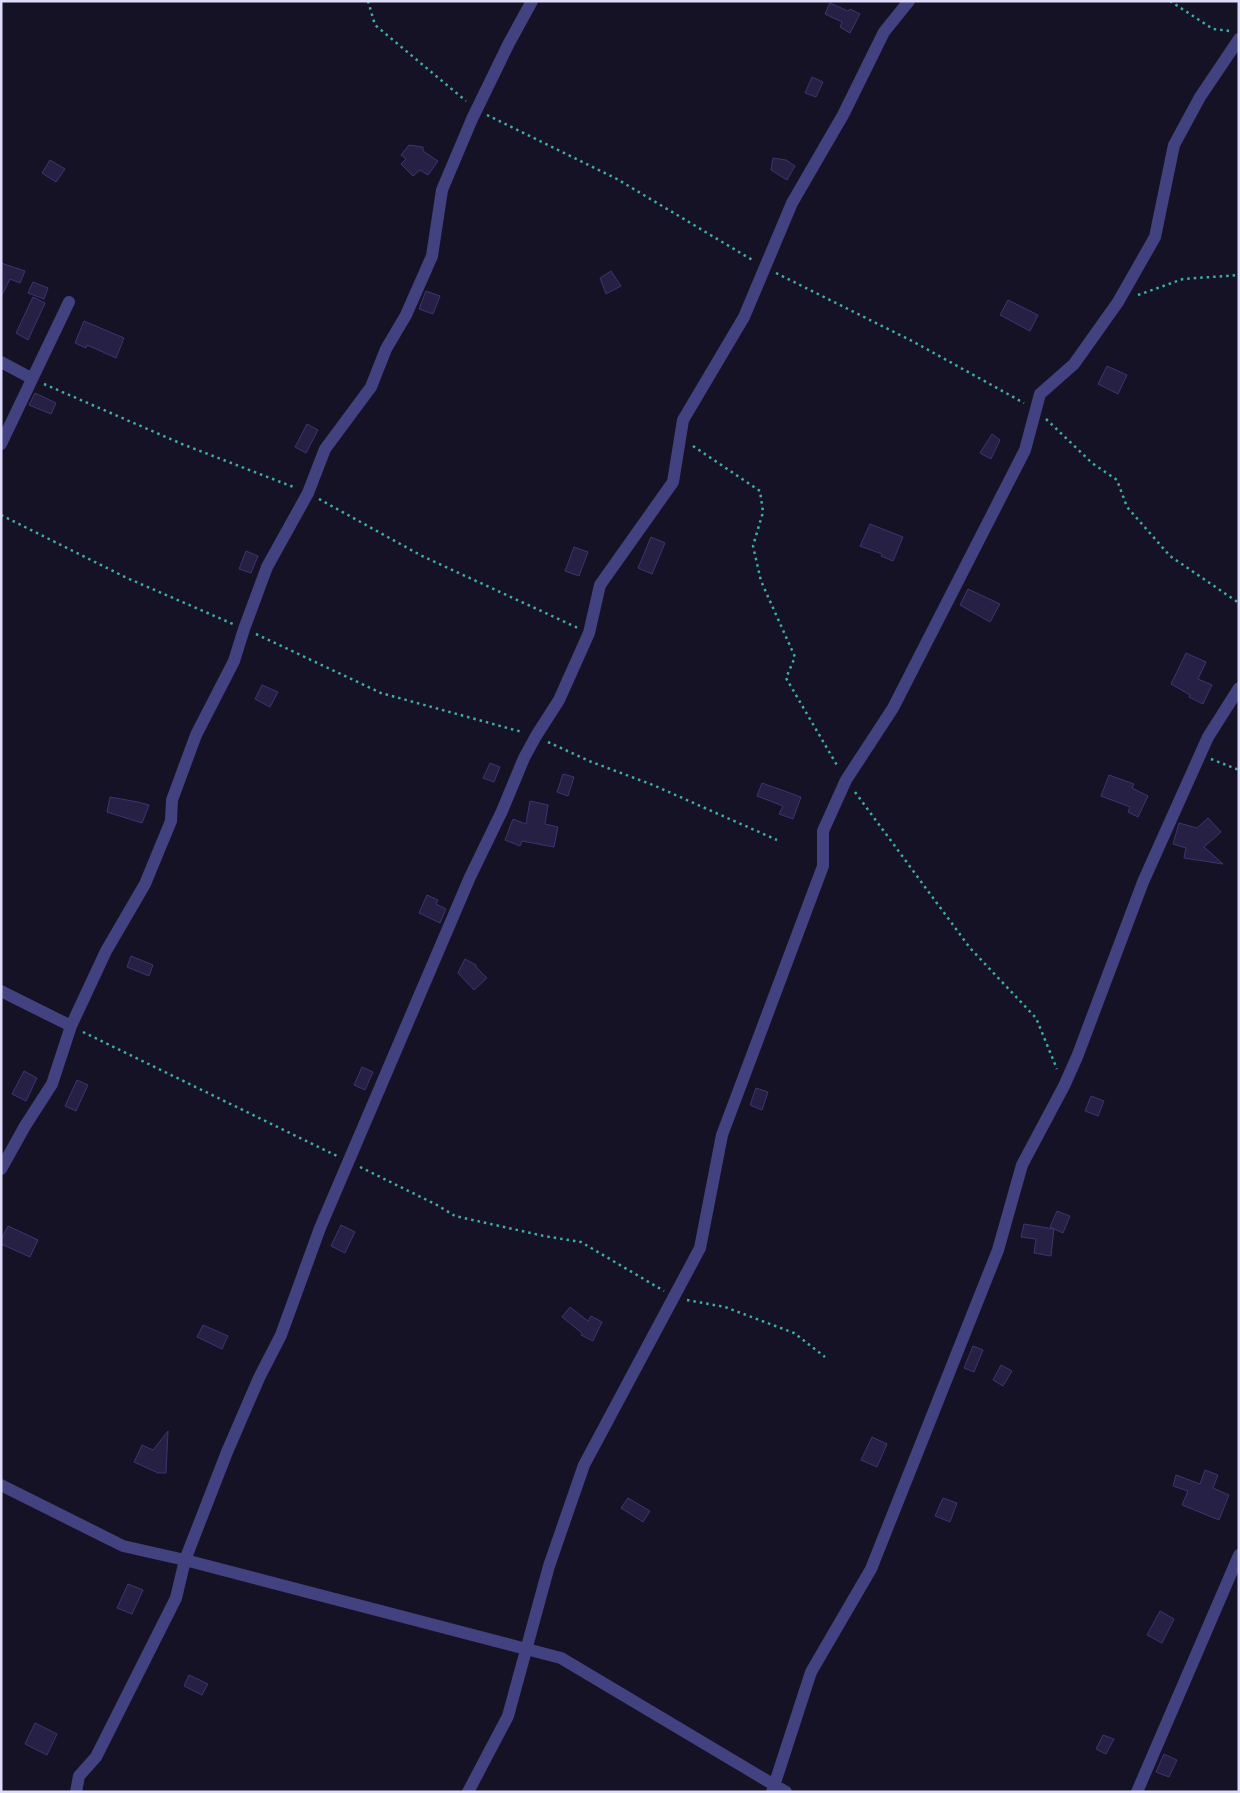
<svg xmlns="http://www.w3.org/2000/svg" width="1240" height="1793" font-family="'Archivo Narrow',sans-serif">
  <style>
    .building { fill: #272045; stroke: #3e346f }
    .lines { fill: none; stroke-linecap: round; stroke-linejoin: round }
    .path { stroke: #3caea5; stroke-width: 2.5; stroke-dasharray: 2.5 4; stroke-linecap: butt }
    .minor { stroke: #434281; stroke-width: 12 }
  </style>
  <rect width="100%" height="100%" fill="#151226"/>
  <path class="building" d="M830,3l18,8 2,-2 10,5 -10,19 -10,-6 2,-5 -17,-8z
    M812,77l11,5 -7,15 -11,-4z
    M409,145l14,2v4l15,10 -10,14 -8,-5 -7,6 -12,-12 5,-5 -5,-4z
    M773,158l13,2 9,6 -8,14 -16,-10z
    M50,160l15,9 -9,13 -14,-9z
    M1,263l24,8 -5,12 -10,-4 -9,18z
    M611,271l10,15 -15,8 -6,-16z
    M33,282l15,6 -4,11 -16,-6z
    M426,291l14,5 -7,18 -14,-5z
    M33,297l12,6 -17,37 -12,-7z
    M1008,300l30,15 -8,16 -30,-16z
    M84,321l40,17 -8,20 -29,-13 -1,3 -11,-5z
    M1107,366l20,9 -9,19 -20,-10z
    M35,393l21,10 -5,11 -22,-9z
    M307,424l11,6 -12,23 -11,-6z
    M992,434l8,6 -9,19 -11,-6z
    M870,524l33,13 -10,24 -12,-5 1,-2 -22,-8z
    M651,537l14,6 -13,31 -14,-6z
    M574,547l14,5 -9,24 -14,-5z
    M246,551l12,5 -7,17 -12,-4z
    M968,589l32,15 -10,18 -30,-17z
    M1186,653l20,9 -8,17 14,6 -9,19 -14,-7 1,-2 -19,-11z
    M262,685l16,7 -8,15 -15,-8z
    M490,763l10,4 -6,15 -11,-4z
    M563,774l11,3 -6,19 -11,-4z
    M1109,775l25,9 -2,4 16,8 -10,21 -10,-5 2,-5 -29,-11z
    M762,783l39,14 -8,22 -14,-5 4,-8 -26,-10z
    M110,797l28,5 11,3 -7,18 -35,-11z
    M530,801l18,4 -3,19 13,3 -4,20 -32,-6 -2,5 -15,-6 8,-21 13,5z
    M1208,818l13,14 -17,15 19,17 -39,-6 2,-10 -13,-4 6,-21 18,5z
    M427,895l11,5 -2,4 10,5 -6,14 -21,-10z
    M131,956l22,9 -4,11 -22,-9z
    M465,959l11,6v2l11,11 -13,12 -16,-17z
    M362,1067l11,5 -8,18 -11,-5z
    M24,1071l13,7 -11,23 -14,-7z
    M77,1080l11,5 -12,26 -11,-5z
    M756,1088l12,4 -6,18 -12,-5z
    M1091,1096l13,5 -6,15 -13,-5z
    M1057,1211l13,5 -7,17 -9,-4 -3,27 -17,-3 2,-14 -15,-2 3,-13 30,5 -4,-2z
    M341,1225l14,7 -10,21 -14,-7z
    M8,1226l30,14 -8,17 -29,-13v-4z
    M570,1307l18,14 3,-5 11,6 -9,19 -12,-6 1,-2 -20,-16z
    M203,1325l25,11 -6,13 -25,-12z
    M973,1346l10,4 -9,22 -10,-4z
    M1001,1365l11,6 -9,15 -10,-6z
    M168,1431l-2,42h-8l-24,-11 8,-17 11,5z
    M872,1437l15,7 -10,23 -16,-7z
    M1205,1470l13,5 -5,13 16,7 -10,25 -37,-15 6,-14 -15,-5 3,-11 24,9z
    M628,1498l22,13 -7,11 -22,-14z
    M943,1498l14,5 -7,19 -15,-6z
    M128,1584l15,6 -11,24 -15,-6z
    M1160,1611l14,8 -12,24 -15,-8z
    M189,1675l19,9 -6,11 -18,-9z
    M35,1723l22,11 -10,21 -22,-11z
    M1103,1735l11,4 -8,15 -10,-5z
    M1164,1754l13,6 -8,17 -13,-5z"/>
  <g class="lines">
    <path class="path" d="M368,1l7,24 91,76
      M1170,1l43,28 17,2
      M487,115l130,64 137,82
      M776,273l138,69 110,61
      M1138,295l45,-16 56,-4
      M44,384l138,60 114,44
      M1046,419l46,44 25,17 10,27 43,49 69,47
      M693,446l67,45 3,21 -10,34 8,35 34,76 -9,21 52,89
      M319,499l103,57 156,72
      M1,515l126,63 106,46
      M256,634l125,59 141,39
      M548,742l41,19 64,24 124,55
      M1211,759l28,11
      M855,792l115,156 66,70 21,51
      M83,1032l254,124
      M360,1167l77,38 18,11 89,20 37,6 83,49
      M687,1300l38,7 69,26 31,24"/>
    <path class="minor" d="M1,362l30,16
      M1,444l68,-142
      M1,991l70,35
      M1,1169l24,-43 27,-42 19,-58 35,-75 39,-67 26,-63 1,-21 24,-65 38,-74 10,-32 23,-62 41,-74 17,-44 46,-62 15,-38 20,-34 26,-59 10,-66 30,-71 37,-76 23,-42
      M1,1485l122,61 62,14 376,98 225,134
      M76,1792l3,-16 17,-19 80,-159 9,-38 42,-108 32,-74 22,-43 39,-107 150,-351 32,-66 22,-53 12,-22 23,-36 30,-67 11,-48 73,-103 10,-62 61,-103 48,-114 51,-88 41,-83 25,-31
      M468,1792l40,-76 41,-150 35,-101 116,-217 22,-113 101,-269v-35l23,-51 47,-72 132,-258 15,-56 34,-30 44,-62 37,-65 19,-92 26,-48 39,-58
      M772,1792l39,-120 60,-103 127,-319 24,-85 42,-79 13,-29 66,-175 65,-145 31,-49
      M1137,1792l102,-237"/>
  </g>
  <rect width="1240" height="1793" fill="none" stroke="#dedbfb" stroke-width="5"/>
</svg>
